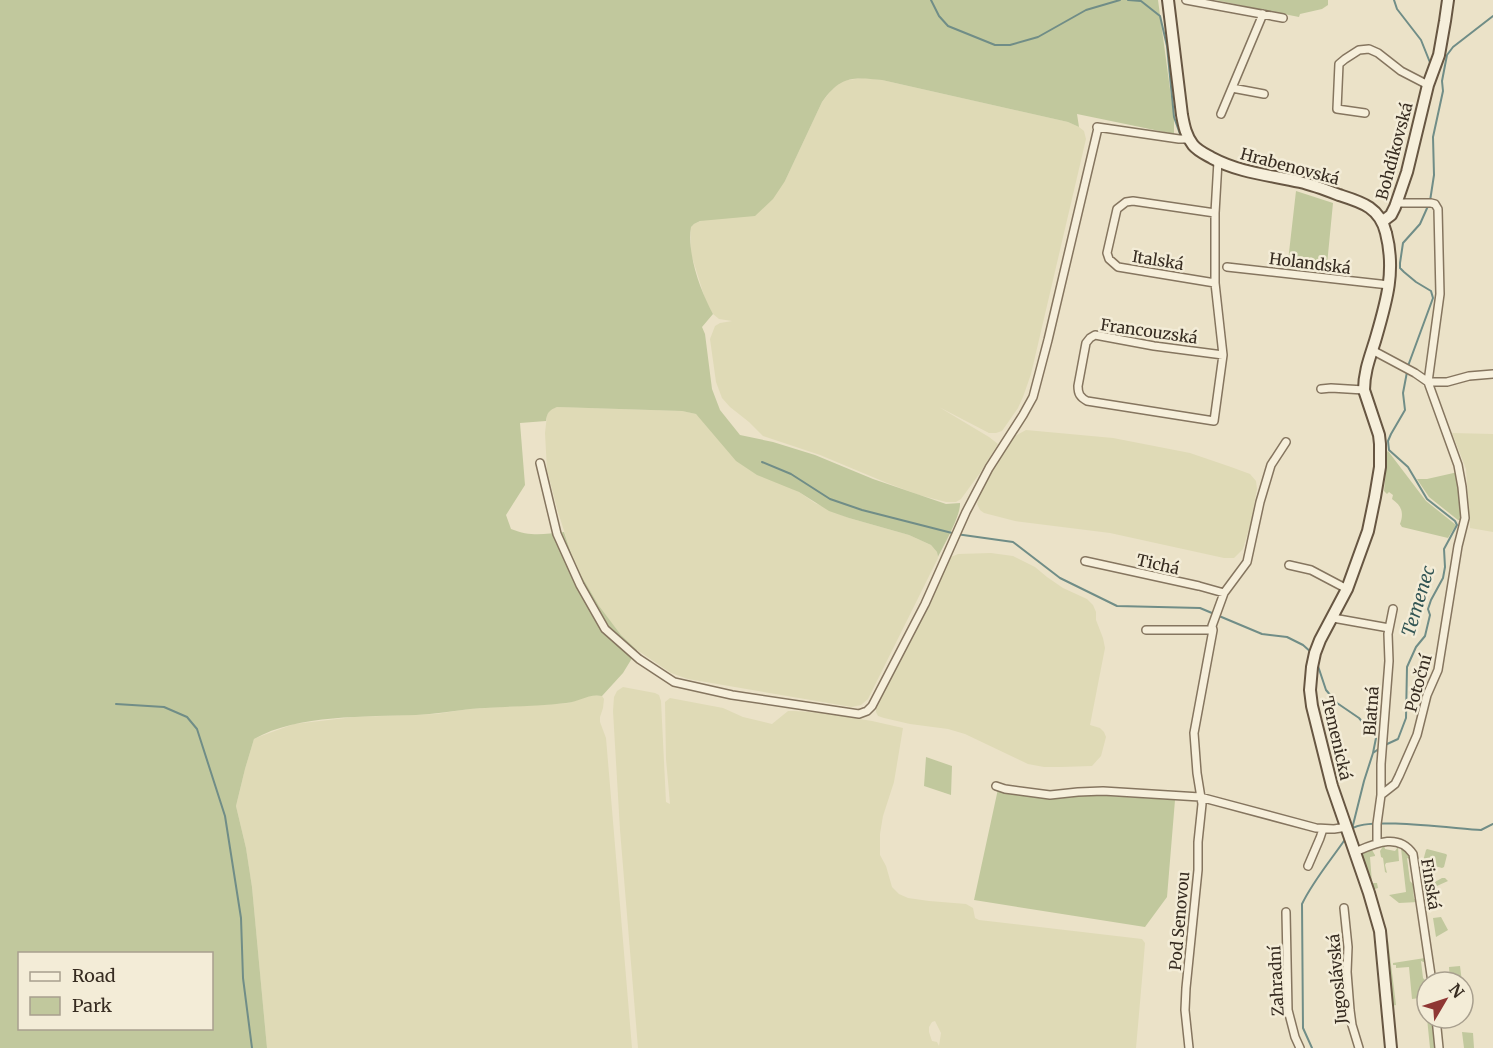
<svg xmlns="http://www.w3.org/2000/svg" width="1493" height="1048" font-family="Merriweather,serif">
  <style>
    .farmland { fill: #dfdab6; fill-rule: evenodd }
    .green { fill: #c1c89d; fill-rule: evenodd }
    .lines { fill: none; stroke-linecap: round; stroke-linejoin: round }
    .stream { stroke: #708d87; stroke-width: 2 }
    .street-casing { stroke: #85755f; stroke-width: 10 }
    .secondary-casing { stroke: #675642; stroke-width: 14 }
    .street { stroke: #f6efdb; stroke-width: 7 }
    .secondary { stroke: #f6efdb; stroke-width: 10 }
    .labels { text-anchor: middle; dominant-baseline: central; stroke-width: 5; stroke-linejoin: round; paint-order: stroke }
    .street-label { font-size: 16px; fill: #372c21; stroke: #f3ecd7 }
    .water-label { font-size: 18px; font-style: italic; fill: #325554; stroke: #f3ecd7 }
  </style>
  <rect width="100%" height="100%" fill="#ebe2c8"/>
  <path class="farmland" d="M863,78l19,2 186,42 11,5 5,4 2,8 -55,235 -8,23 -5,11 -16,23 -6,2h-7l-50,-26 50,30 9,7 -18,29 -19,26 -5,3h-10l-27,-7 -32,-12 -67,-28 -57,-19 -14,-14 -19,-15 -8,-9 -6,-16 -6,-43 5,-13 5,-3 12,-2 -13,-2 -6,-5 -7,-12 -15,-48v-27l3,-3 91,-43 37,-79 8,-10 10,-10 8,-2z
    M557,407l125,4 14,3 89,71 14,7 16,11 34,15 60,17 22,10 6,7 1,6 -70,141 -7,6 -9,2 -164,-28 -17,-6 -34,-23 -16,-15 -22,-28 -24,-42 -17,-53 -11,-42 -2,-37 2,-18 4,-6z
    M1026,430l87,8 36,7 41,8 41,14 19,7 6,7 1,8 -6,33 -8,27 -9,9h-10l-114,-25 -95,-12 -31,-8 -4,-3 -3,-6 4,-15 26,-42 8,-11z
    M1452,433l41,1v98l-23,-4 -4,-59z
    M991,553l22,3 22,11 12,10 16,11 24,11 6,6 3,7v8l7,18 2,10 -15,77 10,3 4,4 2,5 -5,19 -9,10 -31,1h-17l-16,-3 -63,-30 -17,-5 -38,-5 -26,-6 -6,-2 -2,-4v-5l35,-68 40,-82 7,-3z
    M623,687l32,6 4,2 2,6 5,101 4,2 -4,-45 -1,-57 5,-4 53,10 20,9 29,7 16,-13h7l28,2 49,8 31,7 -9,54 -11,34 -3,18v21l6,11 6,21 7,7 9,4 21,3 37,3 7,4 2,10 4,2 163,19 3,4 -2,25 -7,80h-498l-18,-218 -7,-119 1,-14 3,-6zM935,1021l6,12 -2,13 -2,-4 -5,-1 -3,-9v-5l3,-5z
    M591,695l11,1 2,3 -1,9 -3,9v5l6,16 26,310h-365l-15,-161 -6,-39 -10,-42 9,-37 9,-30 7,-3 33,-12 60,-7 82,-3 33,-5 100,-6z"/>
  <path class="green" d="M0,0h1158l16,119v15l-97,-20 2,13 -11,-5 -186,-42c-31,-3 -41,-4 -60,22l-37,79 -12,18 -18,17 -55,5 -6,3 -3,3c-4,27 9,63 22,87l-11,13 3,7 7,55 8,21 20,25 33,7 42,13 58,24 73,25 14,-1c1,12 -16,42 -22,54l-1,-5 -6,-7 -22,-10 -60,-17 -20,-7 -30,-19 -42,-17 -21,-14 -40,-47 -14,-3 -125,-4c-8,3 -10,6 -11,14l-26,2 5,62 -19,30 5,14c20,8 33,5 53,3l11,33 24,41 22,29 16,15 -14,23 -21,23c-13,-3 -23,6 -36,7 -32,4 -64,3 -96,6 -18,2 -36,5 -54,6 -50,2 -118,-1 -162,24l-9,30 -9,37 10,42 6,39 15,161h-267zM20,954h192v74h-192z
    M1215,0h113v5l-6,4 -22,5 -1,3z
    M1296,191l37,12 -7,72 -39,-5z
    M1388,451l38,50 30,24 -8,13 -46,-11 -2,-3c4,-11 2,-18 -8,-25l1,-4 -4,-3 -2,2 -3,-3 3,-31v-8z
    M1458,472l5,48h-5l-29,-23 -12,-18h10z
    M926,757l26,9 -1,29 -27,-9z
    M998,789l57,10 36,-4 84,5 -8,97 -22,30 -171,-27z
    M1384,845l1,4 10,2 3,-4 1,14 -13,2 -1,2 2,8 -2,-1 -2,-14 -2,-1 -1,-6z
    M1401,848l9,6 2,6 -5,-2 3,23 5,5 -2,1 1,12h3l1,3 -19,1 -10,-8 17,-3z
    M1427,849l19,5 1,1 -3,12 -2,1 -18,-5 -1,-2 3,-11z
    M1368,850h4l3,5v1l-5,1 2,26h5l1,5 -3,1 -2,-1 -11,-32 2,-4z
    M1442,878h3l3,3 -18,8 3,6 -6,3 -1,-11z
    M1441,917l7,13 -12,7 -3,-19z
    M1388,940l8,65 -4,1 -4,-38z
    M1425,958l1,5 -5,-2 2,17 4,4v2h-2l2,5v8l-15,2 -3,-32 -13,1v-3h-3v-2z
    M1460,966l2,16h-12l-1,-15z
    M1427,1018h6l3,30h-6z
    M1462,1032l11,1 1,15h-10z"/>
  <g class="lines">
    <path class="stream" d="M931,0l8,16 9,10 47,19h15l28,-8 48,-27 34,-10
      M1128,0l13,1 19,15 7,30 7,71 6,17
      M1394,0l3,9 24,31 10,25
      M1430,201l4,-26 -1,-38 10,-46 -1,-10 5,-26 6,-8 40,-31
      M1408,366l25,-68 -2,-7 -15,-9 -12,-10 -4,-4v-5l3,-20 17,-19 8,-18
      M762,462l29,12 39,25 32,11 94,24 57,8 47,36 57,28 83,2 62,26 25,3 16,8 9,8
      M1317,663l9,27 11,13 22,15 17,20 -3,15
      M116,704l48,3 23,10 10,12 28,87 16,102 2,60 9,70
      M1385,745l13,-6 8,-21 1,-51 9,-20 9,-11 5,-21 -2,-6 3,-9 12,-22 2,-11 -1,-18 13,-24 -2,-4 -28,-22 -19,-32 -19,-17 -1,-9 3,-7 14,-24 -2,-17 4,-21
      M1353,828c15,-11 105,1 128,2l12,-6
      M1352,829l12,-48 9,-28 7,-5
      M1312,1048l-9,-20 -1,-124c11,-23 29,-44 44,-66"/>
    <defs>
      <path id="street" d="M1186,0l97,18
        M1232,88l32,6
        M1365,113l-28,-4 2,-45 6,-5 14,-9 10,-1 9,4 23,18 27,14
        M1221,114l42,-100
        M1097,127l82,12h10
        M1218,161l-3,52v70l8,72 -9,66 -127,-20c-7,-4 -9,-7 -9,-15l8,-43 4,-5 5,-3 59,11 69,9
        M1215,213l-82,-12 -7,1 -9,7 -10,44 2,6 9,8 97,16
        M1227,267l162,18
        M1372,350l43,23 13,9h19l22,-6 24,-2
        M1321,389l10,-1 33,2
        M540,463l17,71 23,51 25,44 34,30 35,23 58,13 127,19 8,-3 5,-5 53,-102 41,-92 23,-44 34,-53 10,-18 15,-57 50,-212
        M1085,561l114,25 25,7
        M1289,565l22,5 36,19
        M1333,618l56,10
        M1146,630h67
        M996,786l9,3 45,6 28,-3 25,-1 97,6 116,31 18,1 13,-2
        M1381,795v-31l8,-103 -1,-27 5,-25
        M1377,843v-19l4,-29 14,-11 4,-8 18,-41 10,-40 11,-25 20,-124 7,-28 -3,-31 -4,-22 -30,-83 12,-88 -2,-85 -3,-5 -4,-1h-33
        M1355,852c19,-8 43,-20 58,2l19,128
        M1308,866l12,-28 3,-9
        M1344,908l4,39 -1,25 3,38 2,15 7,23
        M1286,912l2,98 7,27 5,11
        M1436,1018l3,30
        M1189,1048l-4,-38 1,-22 12,-118v-28l4,-38 -5,-31 -3,-40 19,-103 -1,-4 12,-33 23,-31 13,-60 11,-37 15,-23"/>
      <path id="secondary" d="M1168,0l14,115c2,11 4,21 11,30 5,6 12,9 19,13 28,15 58,17 88,24 13,3 26,8 39,13 22,7 41,12 47,38 10,39 0,70 -11,108 -5,16 -11,31 -11,49l15,45 1,9v23l-5,30 -7,34 -21,58 -27,51 -5,13 -3,14 -2,23 2,16 20,80 37,107 11,38 11,117
        M1383,221l8,-6 4,-8 12,-35 21,-87 11,-30 6,-34 3,-21"/>
    </defs>
    <use href="#street" class="street-casing"/>
    <use href="#secondary" class="secondary-casing"/>
    <use href="#street" class="street"/>
    <use href="#secondary" class="secondary"/>
  </g>
  <g class="labels">
    <g class="street-label">
      <text transform="translate(1394 151) rotate(-75)">Bohdíkovská</text>
      <text transform="translate(1290 166) rotate(15)">Hrabenovská</text>
      <text transform="translate(1158 260) rotate(9)">Italská</text>
      <text transform="translate(1310 263) rotate(7)">Holandská</text>
      <text transform="translate(1149 331) rotate(8)">Francouzská</text>
      <text transform="translate(1158 564) rotate(13)">Tichá</text>
      <text transform="translate(1418 683) rotate(-74)">Potoční</text>
      <text transform="translate(1371 711) rotate(-86)">Blatná</text>
      <text transform="translate(1337 738) rotate(77)">Temenická</text>
      <text transform="translate(1431 884) rotate(81)">Finská</text>
      <text transform="translate(1179 921) rotate(-85)">Pod Senovou</text>
      <text transform="translate(1337 979) rotate(-95)">Jugoslávská</text>
      <text transform="translate(1276 981) rotate(-93)">Zahradní</text>
    </g>
    <g class="water-label">
      <text transform="translate(1418 601) rotate(-73)">Temenec</text>
    </g>
  </g>
  <rect x="18" y="952" width="195" height="78" fill="#f3ecd7" stroke="#a89f8e" stroke-width="1.5"/>
  <rect x="30" y="972" width="30" height="9" fill="#f6efdb" stroke="#a89f8e" stroke-width="1.5"/>
  <text x="72" y="982" font-size="18" fill="#372c21">Road</text>
  <rect x="30" y="997" width="30" height="18" fill="#c1c89d" stroke="#a89f8e" stroke-width="1.5"/>
  <text x="72" y="1012" font-size="18" fill="#372c21">Park</text>
  <g transform="translate(1445 1000) rotate(51)"><circle r="28" fill="#f3ecd7" stroke="#a89f8e" stroke-width="1.5"/>
  <path d="M0-4.5L10 22L0 15L-10 22Z" fill="#8f3734"/>
  <text y="-9" font-size="16" font-weight="bold" text-anchor="middle" fill="#372c21">N</text>
  </g>
</svg>
